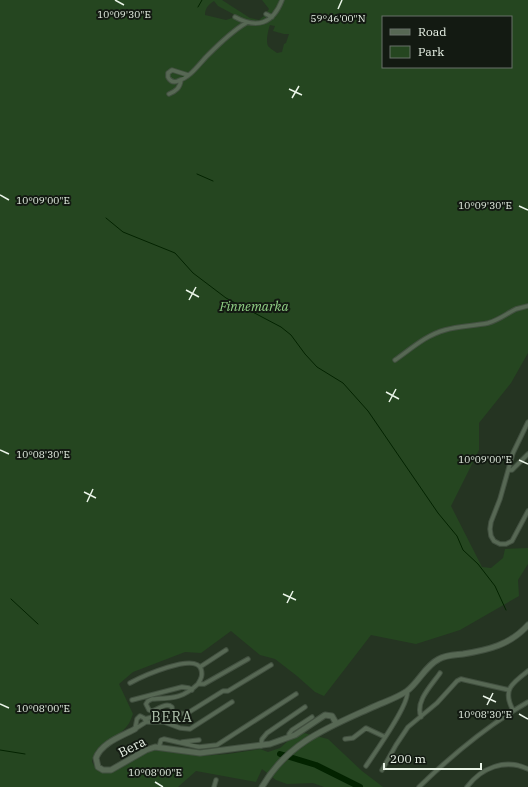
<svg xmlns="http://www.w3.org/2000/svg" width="528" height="787" font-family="'IBM Plex Serif',serif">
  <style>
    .green { fill: #254620; fill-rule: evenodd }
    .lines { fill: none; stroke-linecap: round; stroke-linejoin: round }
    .stream { stroke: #032300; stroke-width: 1 }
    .river { stroke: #032300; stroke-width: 6 }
    .street-casing { stroke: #425040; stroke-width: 5.5 }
    .secondary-casing { stroke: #425040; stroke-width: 7 }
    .street { stroke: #576854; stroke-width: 3.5 }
    .secondary { stroke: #576854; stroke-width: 5 }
    .ticks { fill: none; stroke: #eaf4e8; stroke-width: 1.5 }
    .labels { text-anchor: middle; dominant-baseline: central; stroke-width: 4; stroke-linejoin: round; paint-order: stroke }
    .park-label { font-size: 13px; font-style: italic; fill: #92d287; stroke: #131a12 }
    .street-label { font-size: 13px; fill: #eaf4e8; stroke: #131a12 }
    .neighbourhood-label { font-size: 14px; letter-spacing: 1px; fill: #b3c6b0; stroke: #131a12 }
    .ticks-label { font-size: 10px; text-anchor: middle; fill: #eaf4e8; stroke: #131a12; stroke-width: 4; stroke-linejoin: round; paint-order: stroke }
  </style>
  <rect width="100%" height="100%" fill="#253422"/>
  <path class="green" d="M0,0h222l28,18 9,2 5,-4 5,-7 -7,-9h266v353l-17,30 -32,40v27l-28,56 31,61 9,1 12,-10 2,-9 23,-1v16l-10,16 1,16 -59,34 -44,14 -45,-9 -47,61 -9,-4 -18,-16 -22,-17 -15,-4 -29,-24 -30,22 -16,-1 -52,20 -14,12 14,30c-2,4 -3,9 -6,12 -12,16 -31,13 -35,36l5,8 7,3 8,-1 10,-5 19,-12 12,-5 48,6 27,-2 32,-5 8,3 12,-4 8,-7 16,-8 24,6 34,32 21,16h-59l-11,-4 -26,1 -11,-4 -14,-11 -6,13 -60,-11 -18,16h-178zM214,1l4,5 17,9v2l-9,3 -21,-5c0,-7 4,-11 9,-14zM383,17h128v50h-128zM270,25l5,1 -2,5 11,3h5l-3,9 -2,1 -2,8 -5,1c-2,-2 -5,-3 -8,-6 -4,-3 -1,-17 1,-22z"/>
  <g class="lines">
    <path class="stream" d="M198,7l4,-7
      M197,174l16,7
      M106,218l17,14 52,21 18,20 33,25 55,29 10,8 14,19 12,13 26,16 25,28 70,102 19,23 6,14 15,14 17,22 11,24
      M11,599l27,25
      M0,750l25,4"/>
    <path class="river" d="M280,754l36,11 44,22"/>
    <defs>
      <path id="street" d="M266,14l6,3
        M235,17c22,12 38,7 47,-17
        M188,75l-16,-5 -4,3v4c2,4 5,6 10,4 13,-4 21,-17 30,-26 10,-10 26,-25 38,-32
        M169,94c7,-3 11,-6 12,-14
        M395,360c16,-11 31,-25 50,-30 14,-4 29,-4 43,-7 11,-3 18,-9 28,-14 4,-1 8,-2 12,-3
        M528,422l-15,31 -13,46 -9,23 -1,7 1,7 3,5 6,3h6l6,-3 16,-30
        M509,470h3l16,-16
        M200,667l26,-17
        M130,683c11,-6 65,-31 71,-14 2,6 0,10 -3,15
        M132,700l50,-13 7,1 3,2
        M513,710c-11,-20 -1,-27 15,-39
        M172,712v-5c-6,-5 -13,2 -20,4l-3,-1 -3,-6 2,-3 4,-2c20,-1 30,0 46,-15h6l44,-25
        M140,716l4,2 2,4 -11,7 2,-10z
        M421,717c-6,-16 10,-31 19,-44
        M145,719l27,-7 14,2 37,-23h5l43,-26
        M146,722h18l16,6 10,1 42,-27
        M290,737l-1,-3 3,-4 20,-13
        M345,739l8,-1 13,-10 19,9
        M182,742l17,-2
        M261,746l1,-7 5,-6 38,-26
        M159,747l2,-7 3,-1 35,8 18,-2 79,-51
        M366,766c8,-12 45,-64 41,-75
        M382,770l14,-25 12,-18 29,-24 20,-22 4,-2 4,1 44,10
        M214,787l2,-7
        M419,787c33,-32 69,-62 109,-85
        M467,787c14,-19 38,-29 61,-18"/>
      <path id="secondary" d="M135,729c-13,7 -34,14 -39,29l2,9 5,3h8l35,-20 9,-3 45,6 70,-9 25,-9 30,-20 7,1 4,7
        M262,787c26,-45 67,-60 111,-80 11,-5 24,-9 34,-16 12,-9 18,-25 32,-32 7,-4 16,-4 24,-5 25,-4 47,-9 65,-29"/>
    </defs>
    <use href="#street" class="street-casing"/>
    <use href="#secondary" class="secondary-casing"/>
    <use href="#street" class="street"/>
    <use href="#secondary" class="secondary"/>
  </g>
  <path class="ticks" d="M115,0l9,5M338,9l4,-9M289,89l13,6M292,98l7,-12M0,195l9,5M519,206l9,4M186,290l13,7M189,300l7,-13M386,392l13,7M389,402l7,-13M0,450l9,4M519,460l9,4M84,492l12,6M87,502l6,-13M283,594l13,6M287,603l6,-12M483,696l13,6M0,704l9,4M487,705l6,-12M519,714l9,5M155,782l8,5"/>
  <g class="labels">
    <g class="park-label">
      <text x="254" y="306">Finnemarka</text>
    </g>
    <g class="street-label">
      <text transform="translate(132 747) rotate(-27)">Bera</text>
    </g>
    <g class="neighbourhood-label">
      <text x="172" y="717">BERA</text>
    </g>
  </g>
  <g class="ticks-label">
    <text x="124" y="18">10°09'30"E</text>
    <text x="338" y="22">59°46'00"N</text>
    <text x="43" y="204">10°09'00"E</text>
    <text x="485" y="209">10°09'30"E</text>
    <text x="43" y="458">10°08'30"E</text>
    <text x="485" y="463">10°09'00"E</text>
    <text x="43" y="712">10°08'00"E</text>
    <text x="485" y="718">10°08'30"E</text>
    <text x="155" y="776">10°08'00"E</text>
  </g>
  <rect x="382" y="16" width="130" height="52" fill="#131a12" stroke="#697168"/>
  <rect x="390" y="29" width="20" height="6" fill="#576854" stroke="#697168"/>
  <text x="418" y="36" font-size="12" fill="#eaf4e8">Road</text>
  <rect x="390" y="46" width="20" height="12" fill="#254620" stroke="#697168"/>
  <text x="418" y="56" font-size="12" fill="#eaf4e8">Park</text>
  <path d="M384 763v6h97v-6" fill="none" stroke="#eaf4e8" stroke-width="2"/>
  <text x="390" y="763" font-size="12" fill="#eaf4e8" stroke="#131a12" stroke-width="3" paint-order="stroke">200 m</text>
</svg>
